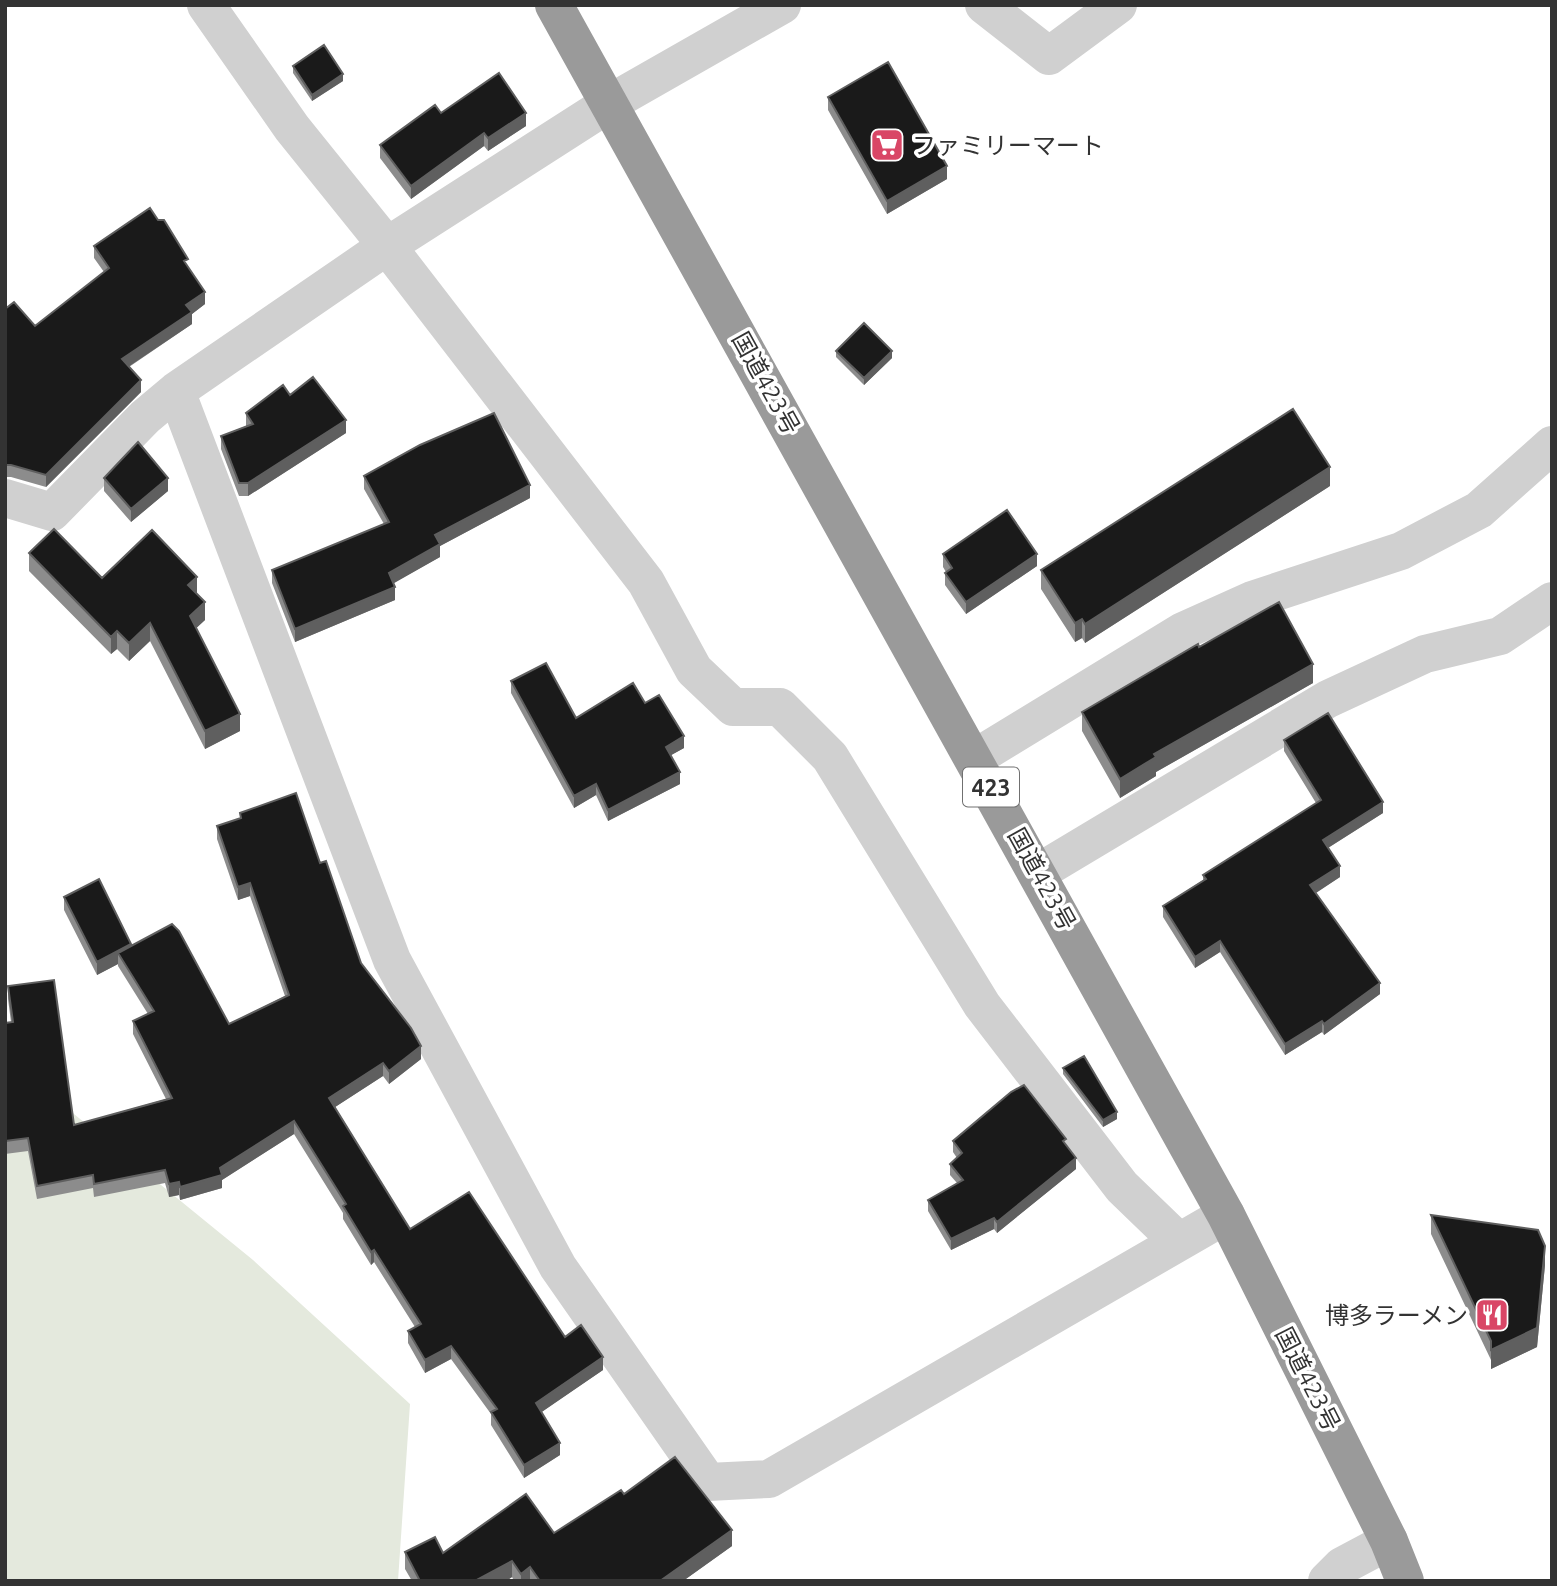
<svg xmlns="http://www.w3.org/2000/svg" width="1557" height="1586" font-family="Ubuntu,'Noto Sans JP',sans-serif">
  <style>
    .green { fill: #e4e9dd }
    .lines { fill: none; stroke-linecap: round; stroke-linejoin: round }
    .minor { stroke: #d0d0d0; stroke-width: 38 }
    .highway { stroke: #9a9a9a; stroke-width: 38 }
    .wall { fill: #8c8c8c }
    .shaded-wall { fill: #5f5f5f }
    .building { fill: #1a1a1a; stroke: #5f5f5f; stroke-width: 2 }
    .labels { text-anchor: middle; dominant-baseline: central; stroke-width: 7; stroke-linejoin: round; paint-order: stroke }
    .shield { fill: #fff; stroke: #707070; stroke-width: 2 }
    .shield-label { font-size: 23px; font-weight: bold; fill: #333 }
    .poi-label { font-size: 24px; fill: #333; stroke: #fff; text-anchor: start }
    .street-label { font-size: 24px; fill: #333; stroke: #fff }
  </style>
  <rect width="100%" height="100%" fill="#fff"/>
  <path class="green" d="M5,1033l69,81 179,146 157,144 -12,177h-393z"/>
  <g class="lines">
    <path class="minor" d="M206,5l86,123 95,118 259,336 48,88 39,37h47l50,50 152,248 140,182 57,55
      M984,5l65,51 69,-51
      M176,391l216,569 166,307 150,215 61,-3 457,-264
      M5,498l47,14 93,-95 31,-26 211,-145 223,-143 172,-98
      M975,758l208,-127 69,-31 149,-49 78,-41 73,-65
      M1039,872l289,-173 97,-45 75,-18 52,-35
      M1327,1581l15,-15 47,-25"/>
    <path class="highway" d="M554,5l672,1210 163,326 16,40"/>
  </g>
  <path class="wall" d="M293,66l50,15 -31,20 -19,-28z
    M828,97l119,82 -60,35 -59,-104z
    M441,113l85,13 -38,25 -4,-5 -73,53 -31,-41v-13z
    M94,246l94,22 17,36 -13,10v10l-63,43 12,25 -95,95 -35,-10h-6v-168l30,17 69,-54 -10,-14z
    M836,351l56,7 -28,27 -28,-28z
    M290,395l56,38 -98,63h-9l-18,-47v-13l25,-10v-13z
    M364,476l166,22 -90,48v11l-47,26 2,17 -100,42 -23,-59v-13l112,-46 -20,-35z
    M104,478l64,13 -37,31 -27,-31z
    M1330,486l-245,157 -3,-5 -7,4 -34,-53v-19z
    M29,553l73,25 95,16 8,26 -9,8 44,103 -35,18 -55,-108 -21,20 -12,-12 -6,5 -82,-83z
    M943,554l94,12 -71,48 -21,-29v-12l1,-1 -3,-5z
    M1199,647l114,36 -157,89v4l-36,22 -38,-67v-19z
    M511,681l65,37 69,-15 39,45 -13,7 9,29 -72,37 -12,-26 -22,13 -63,-115z
    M1284,740l99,73 -55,35 12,29 -25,16 65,101 -56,41 -2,-3 -37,23 -65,-103 -25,16 -32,-51v-11l40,-26v-5l113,-72 -32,-52z
    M240,813l80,50 41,100 60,96 -32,25 -6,-8 -48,31 75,122 155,108 38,33 -62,42 19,43 -36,23 -33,-53v-11l-40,-55 -26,14 -17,-30v-12l7,-4 -41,-65 -3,3 -28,-46v-6l-49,-79 -72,46v8l-42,12 -1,-5 -10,2 -4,-14 -71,14 -1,-9 -56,11 -9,-48 -23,3v-131l6,-1 -3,-23v-13l66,139 92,-26 -33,-65v-13l15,-7 -30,-48v-2l-21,11 -33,-65v-13l67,49 98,78 56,-28 -35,-100 -12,4 -21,-61v-13l23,-8z
    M1063,1068l54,51 -14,8 -40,-53z
    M953,1141l113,5 10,23 -79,64 -3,-4 -43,21 -23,-39v-11l29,-17 -7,-8v-11l7,-6 -4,-6z
    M1431,1215l114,50 -8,82 -46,22v-9l-60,-126z
    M624,1494l108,52 -49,35h-169l-2,-4 -6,4h-94l-7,-12v-17l38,1 111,-20z"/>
  <path class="shaded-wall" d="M343,74v7l-31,20v-6z
    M526,113v13l-38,25v-13z
    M484,133v13l-73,53v-13z
    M947,166v13l-60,35v-13z
    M205,292v12l-13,10v10l-70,47v-12l64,-54z
    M892,351v7l-28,27v-7z
    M141,380v12l-95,95v-12z
    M346,420v13l-98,63v-13z
    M1330,467v19l-245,157v-19z
    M168,478v13l-37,31v-13z
    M530,485v13l-90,48v11l-51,29v-13l46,-38z
    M1037,554v12l-71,48v-12z
    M197,577v18l-9,-10z
    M395,587v13l-100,42v-13z
    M205,602v18l-15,14v-18z
    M1082,619v19l-7,4v-19z
    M150,623v18l-21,20v-18z
    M117,631v18l-6,5v-17z
    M1313,664v19l-157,89v4l-36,22v-19l34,-25z
    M240,714v17l-35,18v-18z
    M684,736v12l-18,10v-11z
    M680,772v12l-72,37v-11z
    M596,784v11l-22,13v-12z
    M1383,802v11l-60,38v-11z
    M1340,866v11l-30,20v-12z
    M250,883v13l-12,4v-13z
    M1220,941v11l-25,16v-11z
    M131,944v13l-13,-4v11l-21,11v-13z
    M1380,983v11l-56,41v-11z
    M1322,1021v11l-37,23v-11z
    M421,1046v13l-32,25v-13z
    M383,1063v13l-54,35v-13z
    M1117,1112v7l-14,8v-7z
    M294,1121v13l-72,46v8l-42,12v-13l40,-19z
    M1076,1158v11l-79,64v-11z
    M179,1182v13l-10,2v-13z
    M994,1218v11l-43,21v-11z
    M1545,1246v19l-8,82 -46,22v-19z
    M374,1250v12l-3,3v-13z
    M451,1346v13l-26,14v-13z
    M603,1357v13l-67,46v-13z
    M560,1443v12l-36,23v-13z
    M732,1530v16l-49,35h-23z
    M512,1561v16l-6,4h-31z
    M530,1567v14h-9v-7z"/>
  <path class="building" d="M324,45l19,29 -31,21 -19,-29z
    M888,62l59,104 -60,35 -59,-104z
    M499,73l27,40 -38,25 -4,-5 -73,53 -31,-41 55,-40 6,8z
    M150,208l8,12h6l24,39 -4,2 21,31 -19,13 6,7 -70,47 19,21 -95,95 -35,-10h-6v-156l9,-7 21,24 74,-58 -15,-22z
    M864,323l28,28 -28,27 -28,-27z
    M313,377l33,43 -98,63h-9l-18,-47 32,-12 -7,-11 37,-28 7,10z
    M1293,409l37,58 -245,157 -3,-5 -7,4 -34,-53z
    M494,413l36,72 -95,50 5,9 -51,29 6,14 -100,42 -23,-59 117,-48 -25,-46 56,-31z
    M138,442l30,36 -37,31 -27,-31z
    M1007,510l30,44 -71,48 -21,-29 7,-5 -9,-14z
    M54,529l48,49 50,-48 45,47 -9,8 17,17 -15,14 50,98 -35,17 -55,-108 -21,20 -12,-12 -6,6 -82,-84z
    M1279,602l34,62 -159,90 2,3 -36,22 -38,-67 116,-68 1,3z
    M546,663l30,55 57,-35 12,20 14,-8 25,41 -18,11 14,25 -72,38 -12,-26 -22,12 -63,-115z
    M1328,713l55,89 -60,38 17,26 -30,19 70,98 -56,41 -2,-3 -37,23 -65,-103 -25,16 -32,-51 43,-27 -3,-4 118,-75 -37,-60z
    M296,793l24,70 6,-2 35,102 50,65 10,18 -32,25 -6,-8 -54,35 81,131 59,-37 96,145 16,-12 22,32 -67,46 24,40 -36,22 -33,-53 6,-3 -46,-63 -26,14 -17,-29 13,-7 -47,-74 -3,2 -28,-46 3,-2 -52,-83 -74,47 2,7 -42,12 -1,-5 -10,2 -4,-14 -71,14 -1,-9 -56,11 -9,-48 -23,3v-118l8,-1 -5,-36 46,-6 20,145 98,-27 -39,-77 21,-10 -36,-58 54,-29 7,7 50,93 60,-29 -39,-112 -12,4 -21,-61 24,-8 -1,-5z
    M99,879l32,65 -34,18 -33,-65z
    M1084,1056l33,56 -14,8 -40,-52z
    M1024,1085l42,54 -3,2 13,17 -79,64 -3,-4 -43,21 -23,-39 35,-20 -13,-16 12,-11 -9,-12 58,-49z
    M1431,1215l107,15 7,16 -8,82 -46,22v-9z
    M675,1457l57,73 -72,51h-120l-10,-14 -9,7 -9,-13 -37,20h-55l-15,-29 30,-15 8,16 83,-59 28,39 67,-43 3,4z"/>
  <defs>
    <symbol id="supermarket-square" viewBox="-11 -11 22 22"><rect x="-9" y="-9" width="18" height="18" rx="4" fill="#d94666" stroke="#fff"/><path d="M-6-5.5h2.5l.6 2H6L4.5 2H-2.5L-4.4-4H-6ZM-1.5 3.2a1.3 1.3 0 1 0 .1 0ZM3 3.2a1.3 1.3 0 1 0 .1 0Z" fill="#fff"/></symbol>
    <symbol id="restaurant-square" viewBox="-11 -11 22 22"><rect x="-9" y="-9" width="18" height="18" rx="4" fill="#d94666" stroke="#fff"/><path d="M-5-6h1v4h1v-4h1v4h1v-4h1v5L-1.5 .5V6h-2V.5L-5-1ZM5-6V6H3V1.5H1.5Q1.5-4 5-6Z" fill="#fff"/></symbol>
  </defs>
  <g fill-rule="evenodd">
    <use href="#supermarket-square" x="868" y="126" width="38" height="38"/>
    <use href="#restaurant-square" x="1473" y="1296" width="38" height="38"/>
  </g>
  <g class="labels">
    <rect class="shield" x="963" y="767.5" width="56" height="39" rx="5"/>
    <g class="shield-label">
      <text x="991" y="787">423</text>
    </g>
    <g class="poi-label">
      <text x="912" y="145">ファミリーマート</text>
      <text x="1468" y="1315" text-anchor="end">博多ラーメン</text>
    </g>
    <g class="street-label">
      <text transform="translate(766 383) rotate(61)">国道423号</text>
      <text transform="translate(1042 879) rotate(61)">国道423号</text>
      <text transform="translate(1308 1379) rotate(63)">国道423号</text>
    </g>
  </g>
  <rect width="1557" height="1586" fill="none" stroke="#333333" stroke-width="14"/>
</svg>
